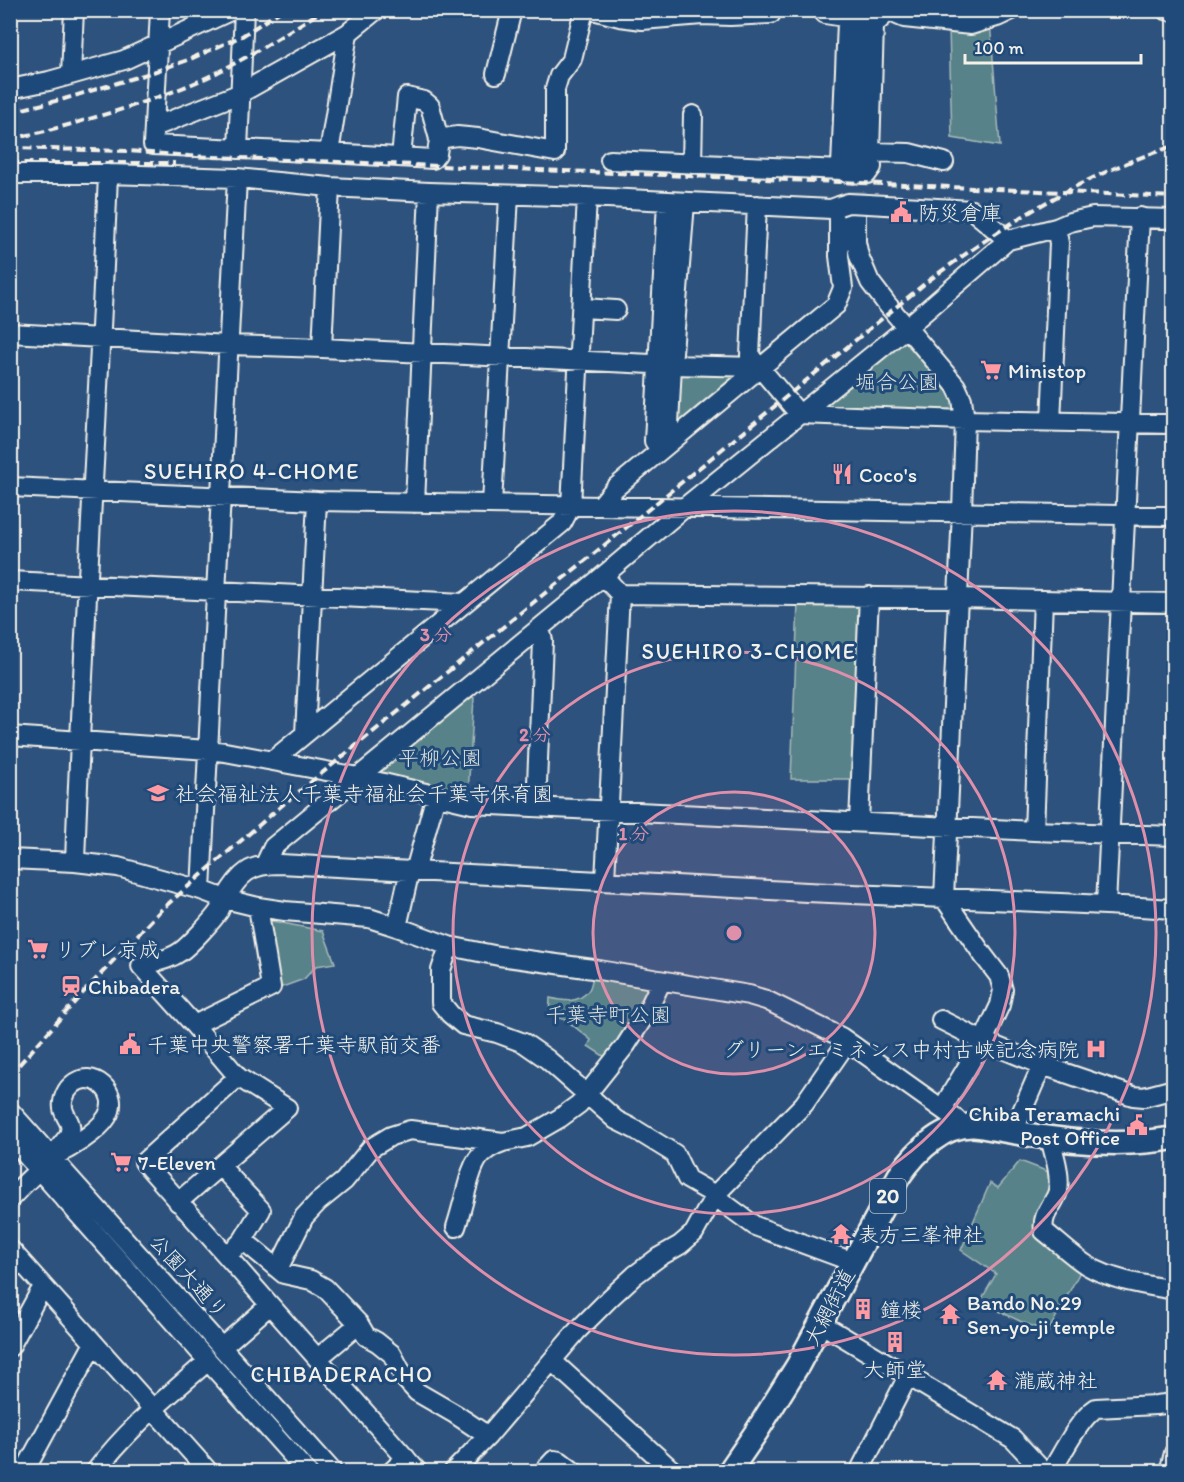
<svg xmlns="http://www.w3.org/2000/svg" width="1184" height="1482" font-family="Itim,'Klee One',sans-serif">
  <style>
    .green { fill: #588289; stroke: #a6bab8; stroke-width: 1.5 }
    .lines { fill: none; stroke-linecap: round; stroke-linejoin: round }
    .minor-tunnel { stroke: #4c6a8e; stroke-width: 18; stroke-dasharray: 18 9; stroke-linecap: butt }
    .minor-casing { stroke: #f4f1e8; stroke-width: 22 }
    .major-casing { stroke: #f4f1e8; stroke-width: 27 }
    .minor { stroke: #1f4a7a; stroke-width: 18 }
    .major { stroke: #1f4a7a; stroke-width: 22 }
    .rail { stroke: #f4f1e8; stroke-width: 4; stroke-dasharray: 9 4.5; stroke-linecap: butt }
    .minor-bridge-casing { stroke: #f4f1e8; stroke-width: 22; stroke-linecap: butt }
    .minor-bridge { stroke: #1f4a7a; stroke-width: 18 }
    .ring { fill: none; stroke: #de8fa9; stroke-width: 3 }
    .labels { text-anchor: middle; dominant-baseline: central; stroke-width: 6; stroke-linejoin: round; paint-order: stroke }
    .shield { fill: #1f4a7a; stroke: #b4bfc7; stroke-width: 1.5 }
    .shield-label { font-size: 20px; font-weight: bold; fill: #f4f1e8 }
    .poi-label { font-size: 21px; fill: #f4f1e8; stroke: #1f4a7a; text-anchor: start }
    .park-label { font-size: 21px; fill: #dde0da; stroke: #1f4a7a }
    .street-label { font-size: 21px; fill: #f4f1e8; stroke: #1f4a7a }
    .neighbourhood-label { font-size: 22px; letter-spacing: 1.5px; fill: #f4f1e8; stroke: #1f4a7a }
    .centre { fill: #de8fa9; stroke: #1f4a7a; stroke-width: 3 }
    .ring-label { font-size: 18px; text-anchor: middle; font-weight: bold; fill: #de8fa9; stroke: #1f4a7a; stroke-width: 6; stroke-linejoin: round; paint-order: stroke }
  </style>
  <rect width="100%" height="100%" fill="#2e527e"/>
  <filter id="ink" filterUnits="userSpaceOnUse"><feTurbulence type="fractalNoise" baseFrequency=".0167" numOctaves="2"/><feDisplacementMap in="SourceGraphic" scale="12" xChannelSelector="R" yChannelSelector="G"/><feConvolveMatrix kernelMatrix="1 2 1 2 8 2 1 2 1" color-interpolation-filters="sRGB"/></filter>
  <g filter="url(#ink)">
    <path class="green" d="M990,22l10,124 -48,-8 -3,-110z
      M897,341h8l45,54 4,8 1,6 -5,6 -127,-4 -4,-6z
      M681,373l54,2 1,7 -57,47 -6,-2 2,-48z
      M798,603h61l6,5 -9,171h-65z
      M467,694l7,4 -6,95 -6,3 -85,-21 -2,-6z
      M267,920l56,11 12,32 -19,3 -12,13 -27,10z
      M593,976l62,11 -47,72 -20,-13 3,-6 -25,-20 -17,-5 1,-17c14,3 28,6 38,-7 3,-3 4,-10 5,-15z
      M1020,1161l34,13 -16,49 45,43 -35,66 -24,-9 -44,-21 16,-28 -35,-24 29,-67 8,5z"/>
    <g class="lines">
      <path class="minor-tunnel" d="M856,164v49"/>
      <defs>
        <path id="minor" d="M160,10l-7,135 176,8 104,6 4,-5 2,-15 18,-3 21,2 77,14v-63l4,-13 13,-17 12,-49
          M593,10l27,7 22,3 60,-5 28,1 41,-2v-4
          M822,10l3,4 19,3 3,5 -6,144 1,4 5,3 20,1 5,-7 -2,-15 4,-126c4,-7 11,-9 15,-16
          M894,10l3,5 7,3 67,7 26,-8 15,-7
          M1166,10l8,2
          M496,74l16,-64
          M71,75l3,-65
          M10,89l39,-8 75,-21 108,-50
          M154,127l87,-34 107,-60 28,-23
          M238,149l6,-139
          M870,152l39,1 35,9
          M329,153l19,-120
          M401,157l6,-60 17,4 6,5 9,33
          M610,160l232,10
          M692,164l1,-49
          M856,164l5,-154
          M10,174h98l129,4 93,9 99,5 158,5 244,12 8,-3v50l4,32 -7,17 -221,183 -15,18
          M868,204l104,6 36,30 48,-12 14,-6 23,-5 81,2
          M757,205l-7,151 49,58 166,6 209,4
          M856,213v29l3,14 11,26 16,21 70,83 6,13 3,21 -3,91 -18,387 39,57 16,21 4,14 -3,15 -17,36 -41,68
          M582,308l34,2
          M10,333l219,12 93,3 350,17 87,2
          M322,348l8,-161
          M1051,422l8,-179 -3,-15
          M668,444l4,-79 13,-162
          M660,450l-6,-9 13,-239
          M10,487l307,14 857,15
          M415,503l14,-311
          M492,504l17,-309
          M603,576l17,18 338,4 216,5
          M10,581l454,22
          M305,734l12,-233
          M10,736l198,14 17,2 133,25 114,27 562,27 140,5
          M272,761l290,-238 9,-17 16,-309
          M536,807l7,-166 -3,-13
          M859,822l10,-226
          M1034,831l9,-231
          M10,859l65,3 43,5 83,23 24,9 33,8 27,4 84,7 28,9 52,19 50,10 94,13 156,26 17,5 75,37 115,82 7,7
          M75,862c8,-230 24,-459 33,-688
          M265,864l8,-17 330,-271 82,-69 221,-179 102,-88
          M415,871l21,-76
          M605,880l15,-286
          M201,890l36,-712
          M1106,905l34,-688
          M397,927l13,-57
          M449,946l-8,24v33l9,11 13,11 34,8 27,10 23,16 69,61 20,10 39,24 12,25 28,16 6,6 34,25 98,36
          M941,1020l42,21 59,24 91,31 11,1 30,-8
          M194,1025l77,-38 -13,-80
          M238,1077l-94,85 83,94 16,-16 41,34 27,6 14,8 34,36 7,12 11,6 15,12 13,25 12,13 38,22 33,22
          M10,1111l323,361
          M1013,1132l29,-67
          M10,1137l198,224 99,111
          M1050,1138c4,16 11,36 8,53 -4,15 -17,22 -14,40 14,11 28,25 44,35 26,15 57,19 86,24
          M220,1166l41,44 -18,30
          M10,1199c17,-20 38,-35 53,-56 3,-4 7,-8 7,-12 2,-8 -3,-11 -5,-17 -5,-9 -1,-22 7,-29 20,-18 50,8 35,32 -9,15 -38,32 -54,40
          M178,1202l109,-94 -49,-31 -44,-52 -53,-59c13,-4 28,-6 39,-14 9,-6 33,-32 39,-41 2,-4 3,-8 6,-12 15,-26 25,-35 55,-35l527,28 299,13 68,4
          M456,1227c4,-12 7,-24 10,-36 7,-26 10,-40 37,-49
          M10,1249l199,223
          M227,1256l43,49 148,167
          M278,1269l26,-52 14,-15 26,-21 27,-33 20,-12 19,-6 93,12 24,-5 33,-19 19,-14 47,-59 21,-33 14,-30
          M820,1323l193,116 31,33
          M10,1347l33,-61
          M222,1347l48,-42
          M318,1358l41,-34
          M552,1361l122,111
          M24,1472l70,-129
          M95,1472c32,-43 73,-76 113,-111
          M391,1472l15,-14
          M453,1472l35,-36 89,-105 33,-33 25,-23 24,-18 21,-12 14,-12 21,-38 89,-91 43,-62
          M543,1472l11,-12 6,1 14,11
          M859,1472l49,-96
          M1051,1472c11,-18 28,-53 45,-64l60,-3 18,-2
          M1169,1472l5,-19"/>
        <path id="major" d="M729,1472l28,-41 41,-66 101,-189c18,-26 46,-54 80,-50 64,12 129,24 195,12"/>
      </defs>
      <use href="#minor" class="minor-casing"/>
      <use href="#major" class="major-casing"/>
      <use href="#minor" class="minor"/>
      <use href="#major" class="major"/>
      <path class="rail" d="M10,112l54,-13 86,-26 38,-13 54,-24 40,-26
        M10,139c35,-7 69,-17 103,-27 29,-9 58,-19 86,-31 43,-19 84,-46 124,-71
        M10,148l117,3 62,5 650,26 335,15
        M10,163h165
        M10,1075l71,-80 80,-85 119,-103 337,-272 311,-254c76,-56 155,-107 246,-135"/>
      <defs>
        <path id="minor-bridge" d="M839,206l9,-3 20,1"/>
      </defs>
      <use href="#minor-bridge" class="minor-bridge-casing"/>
      <use href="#minor-bridge" class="minor-bridge"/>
    </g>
  </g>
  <circle cx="734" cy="933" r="141" fill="#de8fa9" fill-opacity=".12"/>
  <g class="ring">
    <circle cx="734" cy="933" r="141"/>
    <circle cx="734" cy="933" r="281"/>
    <circle cx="734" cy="933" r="422"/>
  </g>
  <defs>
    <symbol id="civic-bare" viewBox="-9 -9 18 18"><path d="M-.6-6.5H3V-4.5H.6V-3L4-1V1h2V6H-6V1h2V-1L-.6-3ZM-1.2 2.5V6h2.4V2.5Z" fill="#ff9aa2" stroke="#1f4a7a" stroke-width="2.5" paint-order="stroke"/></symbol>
    <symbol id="supermarket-bare" viewBox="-9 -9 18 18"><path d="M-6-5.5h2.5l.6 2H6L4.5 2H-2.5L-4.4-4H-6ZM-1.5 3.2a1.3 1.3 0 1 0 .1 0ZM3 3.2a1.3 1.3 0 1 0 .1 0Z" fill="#ff9aa2" stroke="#1f4a7a" stroke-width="2.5" paint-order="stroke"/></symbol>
    <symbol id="restaurant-bare" viewBox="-9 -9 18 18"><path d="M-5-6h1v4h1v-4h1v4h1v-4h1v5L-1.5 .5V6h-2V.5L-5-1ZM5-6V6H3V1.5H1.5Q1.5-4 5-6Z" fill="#ff9aa2" stroke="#1f4a7a" stroke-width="2.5" paint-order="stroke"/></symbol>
    <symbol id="school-bare" viewBox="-9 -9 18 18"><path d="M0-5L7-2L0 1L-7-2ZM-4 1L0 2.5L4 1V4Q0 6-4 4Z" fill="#ff9aa2" stroke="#1f4a7a" stroke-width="2.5" paint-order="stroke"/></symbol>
    <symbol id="station-bare" viewBox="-9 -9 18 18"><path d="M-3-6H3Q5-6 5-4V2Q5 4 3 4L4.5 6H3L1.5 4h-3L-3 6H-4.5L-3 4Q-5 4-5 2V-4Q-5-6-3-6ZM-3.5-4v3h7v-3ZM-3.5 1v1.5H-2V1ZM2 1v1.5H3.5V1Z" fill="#ff9aa2" stroke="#1f4a7a" stroke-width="2.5" paint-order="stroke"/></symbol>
    <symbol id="hospital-bare" viewBox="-9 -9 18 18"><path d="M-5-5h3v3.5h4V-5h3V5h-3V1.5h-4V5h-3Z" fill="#ff9aa2" stroke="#1f4a7a" stroke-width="2.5" paint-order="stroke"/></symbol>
    <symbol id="temple-bare" viewBox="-9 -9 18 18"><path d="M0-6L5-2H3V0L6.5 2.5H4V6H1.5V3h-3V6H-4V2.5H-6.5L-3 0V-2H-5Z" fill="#ff9aa2" stroke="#1f4a7a" stroke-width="2.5" paint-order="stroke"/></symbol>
    <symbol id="building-bare" viewBox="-9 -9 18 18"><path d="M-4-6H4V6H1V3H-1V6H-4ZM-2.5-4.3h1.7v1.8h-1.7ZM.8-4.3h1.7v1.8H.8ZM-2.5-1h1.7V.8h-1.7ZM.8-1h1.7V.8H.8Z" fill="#ff9aa2" stroke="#1f4a7a" stroke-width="2.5" paint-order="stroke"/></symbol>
  </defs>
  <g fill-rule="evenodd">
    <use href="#civic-bare" x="886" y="197" width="30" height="30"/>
    <use href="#supermarket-bare" x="976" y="355" width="30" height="30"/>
    <use href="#restaurant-bare" x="827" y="459" width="30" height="30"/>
    <use href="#school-bare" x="143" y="778" width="30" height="30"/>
    <use href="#supermarket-bare" x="23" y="934" width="30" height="30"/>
    <use href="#station-bare" x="56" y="971" width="30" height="30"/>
    <use href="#civic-bare" x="115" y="1029" width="30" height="30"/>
    <use href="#hospital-bare" x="1081" y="1034" width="30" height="30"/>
    <use href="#civic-bare" x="1122" y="1110" width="30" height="30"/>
    <use href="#supermarket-bare" x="106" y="1147" width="30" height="30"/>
    <use href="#temple-bare" x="826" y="1219" width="30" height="30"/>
    <use href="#building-bare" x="848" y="1294" width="30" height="30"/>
    <use href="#temple-bare" x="935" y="1299" width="30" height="30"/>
    <use href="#building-bare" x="880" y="1327" width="30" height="30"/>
    <use href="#temple-bare" x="982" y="1365" width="30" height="30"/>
  </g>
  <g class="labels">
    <rect class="shield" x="870" y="1179" width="36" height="34" rx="4.5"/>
    <g class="shield-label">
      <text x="888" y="1196">20</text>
    </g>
    <g class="poi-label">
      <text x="918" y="212">防災倉庫</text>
      <text x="1008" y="370">Ministop</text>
      <text x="859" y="474">Coco's</text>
      <text x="175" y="793">社会福祉法人千葉寺福祉会千葉寺保育園</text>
      <text x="55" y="949">リブレ京成</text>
      <text x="88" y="986">Chibadera</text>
      <text x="147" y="1044">千葉中央警察署千葉寺駅前交番</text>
      <text x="1079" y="1049" text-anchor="end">グリーンエミネンス中村古峡記念病院</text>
      <text x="1120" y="1113" text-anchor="end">Chiba Teramachi<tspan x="1120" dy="24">Post Office</tspan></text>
      <text x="138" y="1162">7-Eleven</text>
      <text x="858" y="1234">表方三峯神社</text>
      <text x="967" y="1302">Bando No.29<tspan x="967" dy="24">Sen-yo-ji temple</tspan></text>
      <text x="880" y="1309">鐘楼</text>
      <text x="895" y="1369" text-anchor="middle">大師堂</text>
      <text x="1014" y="1380">瀧蔵神社</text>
    </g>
    <g class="park-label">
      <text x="897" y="381">堀合公園</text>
      <text x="440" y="757">平柳公園</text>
      <text x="608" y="1014">千葉寺町公園</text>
    </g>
    <g class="street-label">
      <text transform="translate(189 1276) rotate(48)">公園大通り</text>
      <text transform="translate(829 1307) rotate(-62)">大網街道</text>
    </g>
    <g class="neighbourhood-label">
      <text x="252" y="471">SUEHIRO 4-CHOME</text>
      <text x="749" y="651">SUEHIRO 3-CHOME</text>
      <text x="342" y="1374">CHIBADERACHO</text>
    </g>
  </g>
  <circle cx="734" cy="933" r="9" class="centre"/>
  <g class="ring-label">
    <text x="436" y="641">3 分</text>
    <text x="535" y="741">2 分</text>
    <text x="634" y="840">1 分</text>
  </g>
  <rect width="1184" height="1482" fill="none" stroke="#1f4a7a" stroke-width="36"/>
  <rect x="18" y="18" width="1148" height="1446" fill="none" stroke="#f4f1e8" stroke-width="2" filter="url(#ink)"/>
  <path d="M965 54v9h176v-9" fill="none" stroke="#f4f1e8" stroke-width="3"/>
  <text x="974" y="54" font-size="18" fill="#f4f1e8" stroke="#1f4a7a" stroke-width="4.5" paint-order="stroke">100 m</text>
</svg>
